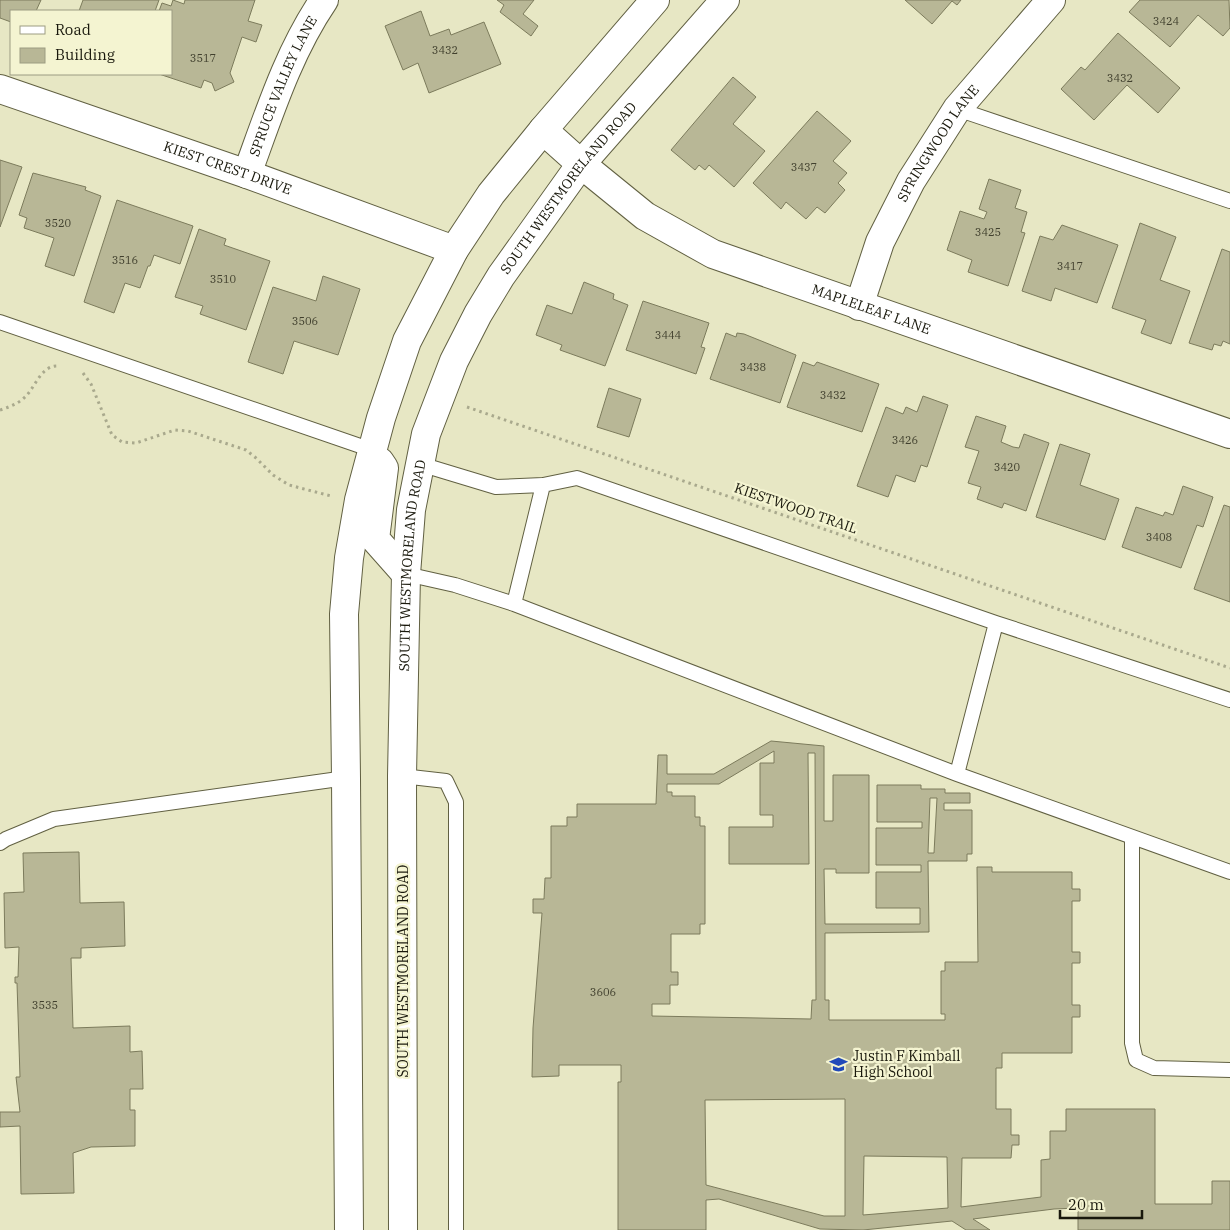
<svg xmlns="http://www.w3.org/2000/svg" width="1230" height="1230" font-family="'IBM Plex Serif',serif">
  <style>
    .building { fill: #b8b796; stroke: #7c7b5c; fill-rule: evenodd }
    .lines { fill: none; stroke-linecap: round; stroke-linejoin: round }
    .lane-casing { stroke: #616042; stroke-width: 16 }
    .street-casing { stroke: #616042; stroke-width: 30 }
    .secondary-casing { stroke: #616042; stroke-width: 30 }
    .path { stroke: #a9a98d; stroke-width: 3; stroke-dasharray: 2.5 4; stroke-linecap: butt }
    .lane { stroke: #fff; stroke-width: 14 }
    .street { stroke: #fff; stroke-width: 28 }
    .secondary { stroke: #fff; stroke-width: 28 }
    .labels { text-anchor: middle; dominant-baseline: central; stroke-width: 4.5; stroke-linejoin: round; paint-order: stroke }
    .number-label { font-size: 11px; fill: #41402e }
    .street-label { font-size: 14px; fill: #19180c; stroke: #f4f4d1 }
    .poi-label { font-size: 14px; fill: #19180c; stroke: #f4f4d1; text-anchor: start }
  </style>
  <rect width="100%" height="100%" fill="#e7e7c4"/>
  <path class="building" d="M0,0h41l-5,11h-25v11l-11,-4z
    M83,0h76l-4,11h-76z
    M173,0l11,4 1,-4h70l-7,21 14,4 -6,17 -14,-5 -12,36 4,9 -19,9 -3,-8 -8,-3 -3,8 -42,-14h12v-63h-12l3,-8 9,3z
    M497,0h37l-11,14 15,12 -7,10 -31,-24 4,-7z
    M905,0h56l-4,5 -5,-4 -20,23z
    M1140,0h89l1,28 -7,8 -25,-21 -28,32 -41,-35z
    M421,11l9,25 19,-7 2,6 33,-13 17,42 -72,29 -11,-30 -15,7 -18,-44z
    M1118,33l62,55 -22,25 -31,-28 -33,35 -33,-31 20,-22 4,3z
    M733,77l23,20 -23,27 32,27 -31,36 -25,-22 -4,5 -6,-5 -4,5 -24,-20z
    M817,111l34,30 -18,20 14,12 -9,10 7,7 -20,23 -8,-6 -11,12 -20,-17 -5,7 -28,-26z
    M0,160l22,7 -22,60z
    M33,173l53,14 -1,3 16,6 -27,80 -29,-10 9,-28 -30,-10 3,-10 -8,-3z
    M989,179l32,11 -6,18 12,4 -6,20 4,1 -17,53 -40,-14 4,-12 -25,-10 13,-39 24,8 3,-7 -8,-3z
    M117,200l76,26 -13,38 -26,-9 -4,11h-2l-8,22 -15,-5 -11,30 -30,-11z
    M1140,223l36,14 -16,43 30,11 -19,53 -30,-11 5,-13 -34,-12z
    M1062,225l56,20 -21,58 -42,-15 -4,13 -29,-10 18,-55 13,4z
    M199,229l27,10 -2,6 46,16 -24,69 -46,-16 3,-8 -28,-9z
    M1222,249l8,3v92l-7,-3 -2,5 -7,-2 -2,6 -23,-7z
    M323,276l37,13 -22,66 -44,-14 -11,33 -35,-12 25,-75 43,14z
    M584,282l30,12 -1,5 15,6 -23,61 -45,-16 2,-5 -26,-10 11,-30 25,9z
    M643,301l66,22 -8,24 4,1 -9,26 -70,-24z
    M726,333l10,4 1,-4 7,1 52,21 -16,48 -70,-24z
    M803,362l11,4 3,-4 62,22 -17,48 -75,-25z
    M609,388l32,11 -12,38 -32,-10z
    M923,396l25,9 -21,62 -6,-2 -6,17 -19,-7 -8,22 -31,-11 29,-79 17,7 3,-7 11,5z
    M976,416l30,10 -5,16 12,5 6,1 5,-14 25,9 -23,68 -22,-8 -2,5 -25,-9 4,-12 -13,-4 11,-32 -14,-4z
    M1060,444l30,10 -10,31 39,14 -14,41 -69,-23z
    M1183,486l30,11 -10,30 -6,-2 -16,43 -59,-21 14,-40 27,9 2,-4 8,3z
    M1224,505l6,2v95l-36,-13z
    M771,741l53,5v75h9v-46h36v98h-33v-4h-12l1,55h95v-16h-44v-36h45v-7h-45v-37h46v-6h-45v-37h44v4h24v4h25v10h-26v7h28v44h-5v7h-39l1,71 -104,1v67h4v20h116v-6h-4v-43h4v-9h33l-1,-95h15v5h80v17h8v12h-8v51h8v11h-8v42h8v12h-8v36h-70v15h-6v41h15v26h8v10h-7l-1,13h-49l-1,49 80,-10v-37l9,-1v-28h16v-22h89v95h57v-23h18v49h-152v-22l-24,1 -81,10 17,11h-24l-14,-9 -89,9 -43,-1 -101,-30 -13,1v30h-88v-148h3v-17h-62v11l-27,1 1,-49 9,-115h-9v-14h11l1,-21h6v-52h16v-9h10v-13h79l2,-49h9v19h47zM774,751v12h-14v52h13v12h-44v37h80l-1,-111h7l1,247h-4l-1,19 -159,-3v-12h18v-19h8v-13h-7v-38h29v-10h5v-98h-5v-9h-5v-21h-23v-4h-5v-8h52zM930,798h7l-3,55h-6zM845,1099v117h-21l-118,-31 -1,-85zM864,1156l83,1 1,51 -85,7z
    M79,852l1,51 44,-1 1,44 -44,2v10h-10l2,70 57,-2v26l12,-1 1,38h-13v21h5v36l-44,1 -18,6 1,40 -53,1 -1,-68 -20,1v-15h20l-4,-35h4l-3,-94h-2v-6h3l1,-30 -14,1 -1,-55 20,-1 -1,-39z"/>
  <g class="lines">
    <defs>
      <path id="lane" d="M957,109l273,92
        M0,322l372,128
        M420,464l76,23 47,-2 34,-7 419,145 234,77
        M406,574l49,11 59,19 443,170 273,98
        M514,604l29,-119
        M957,774l39,-151
        M402,776l44,5 10,21v428
        M1132,837v206l4,17 18,8 76,2
        M0,843l6,-4 48,-20 292,-41"/>
      <g id="street">
        <path id="s1" d="M0,89l247,85 207,76"/>
        <path id="s2" d="M543,130l38,34 64,52 68,38 517,180"/>
        <path id="s3" d="M247,174c22,-60 41,-121 77,-174"/>
        <path id="s4" d="M859,306l21,-64 31,-61 46,-72 94,-109"/>
      </g>
      <g id="secondary">
        <path d="M380,462l4,6 -9,71 31,35"/>
        <path d="M349,1230l-3,-452 -2,-164 5,-56 10,-58 22,-82 26,-77 47,-91 37,-56 52,-64 112,-130"/>
        <path id="s5" d="M403,1230l-1,-454 4,-202 5,-64 15,-76 28,-73 24,-47 23,-38 80,-112 144,-164"/>
      </g>
    </defs>
    <use href="#lane" class="lane-casing"/>
    <use href="#street" class="street-casing"/>
    <use href="#secondary" class="secondary-casing"/>
    <path class="path" d="M83,373l8,11 21,51 10,7 14,1 39,-13 13,1 58,19 10,8 17,17 16,10 42,11
      M467,407l763,261
      M0,410c9,-3 18,-6 25,-13 10,-9 16,-32 33,-31"/>
    <use href="#lane" class="lane"/>
    <use href="#street" class="street"/>
    <use href="#secondary" class="secondary"/>
  </g>
  <defs>
    <symbol id="school-bare" viewBox="-9 -9 18 18"><path d="M0-5L7-2L0 1L-7-2ZM-4 1L0 2.5L4 1V4Q0 6-4 4Z" fill="#224ab9" stroke="#f4f4d1" stroke-width="2.5" paint-order="stroke"/></symbol>
  </defs>
  <g fill-rule="evenodd">
    <use href="#school-bare" x="826" y="1052" width="25" height="25"/>
  </g>
  <g class="labels">
    <g class="number-label">
      <text x="1166" y="21">3424</text>
      <text x="445" y="50">3432</text>
      <text x="203" y="58">3517</text>
      <text x="1120" y="78">3432</text>
      <text x="804" y="167">3437</text>
      <text x="58" y="223">3520</text>
      <text x="988" y="232">3425</text>
      <text x="125" y="260">3516</text>
      <text x="1070" y="266">3417</text>
      <text x="223" y="279">3510</text>
      <text x="305" y="321">3506</text>
      <text x="668" y="335">3444</text>
      <text x="753" y="367">3438</text>
      <text x="833" y="395">3432</text>
      <text x="905" y="440">3426</text>
      <text x="1007" y="467">3420</text>
      <text x="1159" y="537">3408</text>
      <text x="603" y="992">3606</text>
      <text x="45" y="1005">3535</text>
    </g>
    <g class="street-label">
      <text stroke="none"><textPath href="#s3" startOffset="95">SPRUCE VALLEY LANE</textPath></text>
      <text stroke="none"><textPath href="#s4" startOffset="182">SPRINGWOOD LANE</textPath></text>
      <text stroke="none"><textPath href="#s1" startOffset="241">KIEST CREST DRIVE</textPath></text>
      <text stroke="none"><textPath href="#s5" startOffset="1084">SOUTH WESTMORELAND ROAD</textPath></text>
      <text stroke="none"><textPath href="#s2" startOffset="379">MAPLELEAF LANE</textPath></text>
      <text transform="translate(796 508) rotate(19)">KIESTWOOD TRAIL</text>
      <text stroke="none"><textPath href="#s5" startOffset="665">SOUTH WESTMORELAND ROAD</textPath></text>
      <text transform="translate(403 971) rotate(-90)">SOUTH WESTMORELAND ROAD</text>
    </g>
    <g class="poi-label">
      <text x="853" y="1056">Justin F Kimball<tspan x="853" dy="16">High School</tspan></text>
    </g>
  </g>
  <rect x="10" y="10" width="162" height="65" fill="#f4f4d1" stroke="#9c9c82"/>
  <rect x="20" y="26" width="25" height="8" fill="#ffffff" stroke="#9c9c82"/>
  <text x="55" y="35" font-size="15" fill="#19180c">Road</text>
  <rect x="20" y="48" width="25" height="15" fill="#b8b796" stroke="#9c9c82"/>
  <text x="55" y="60" font-size="15" fill="#19180c">Building</text>
  <path d="M1060 1210v8h82v-8" fill="none" stroke="#19180c" stroke-width="2.5"/>
  <text x="1068" y="1210" font-size="15" fill="#19180c" stroke="#f4f4d1" stroke-width="4" paint-order="stroke">20 m</text>
</svg>
